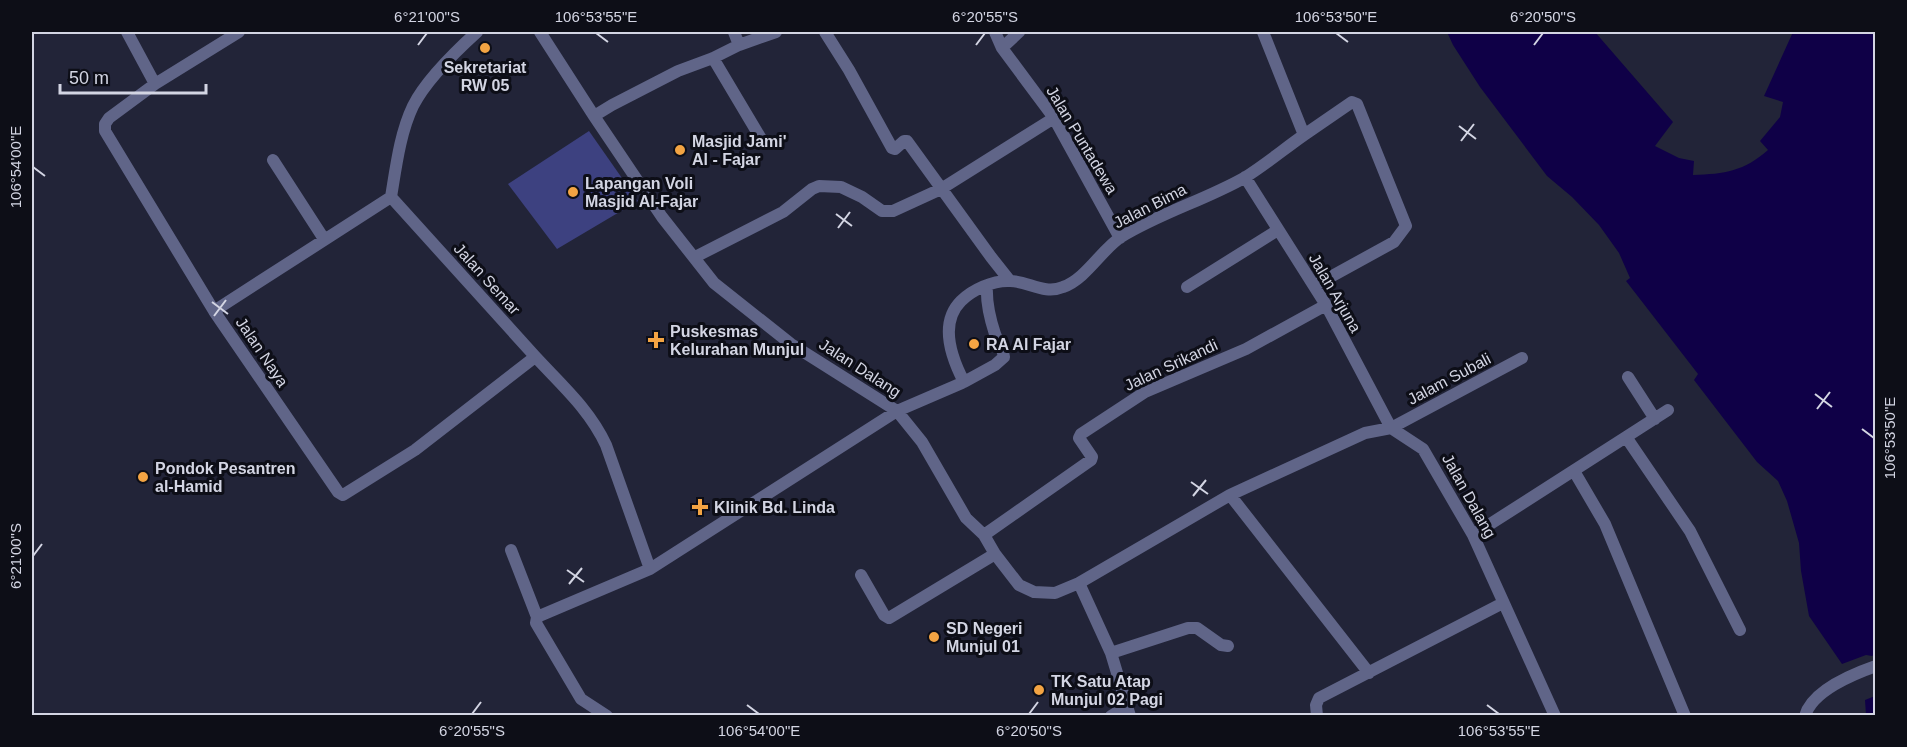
<svg xmlns="http://www.w3.org/2000/svg" width="1907" height="747" font-family="Arial,sans-serif">
  <style>
    .green { fill: #3d4180 }
    .water { fill: #0f0047 }
    .lines { fill: none; stroke-linecap: round; stroke-linejoin: round }
    .minor { stroke: #606588; stroke-width: 12 }
    .ticks { fill: none; stroke: #d3d5e3; stroke-width: 2 }
    .poi-dot { fill: #f3a443; stroke: #0d0e17; stroke-width: 2 }
    .labels { text-anchor: middle; dominant-baseline: central; stroke-width: 6; stroke-linejoin: round; paint-order: stroke }
    .poi-label { font-size: 16px; font-weight: bold; fill: #d3d5e3; stroke: #0d0e17; text-anchor: start }
    .street-label { font-size: 16px; fill: #d3d5e3; stroke: #0d0e17 }
    .neatline { fill: none; stroke: #d3d5e3; stroke-width: 2 }
    .ticks-label { font-size: 15px; text-anchor: middle; fill: #d3d5e3 }
  </style>
  <rect width="100%" height="100%" fill="#222438"/>
  <path class="green" d="M589,131l49,70 -81,48 -49,-65z"/>
  <path class="water" d="M1447,32h148l78,90 -18,24 24,12 15,3 -1,14c32,-1 51,-4 75,-25l-8,-9 20,-24 3,-15 -19,-6 29,-64h82v622l-3,2 -6,-1 -24,9 -33,-48 -8,-45 -2,-28 -12,-42 -9,-20 -21,-19 -63,-82 4,-6 -72,-93 4,-3 -11,-25 -20,-28 -27,-28 -25,-21 -67,-89 -27,-42z
    M1875,696v19h-9l-1,-15z"/>
  <g class="lines">
    <path class="minor" d="M127,32l28,52
      M239,32l-84,52 -46,34 -4,6v7l109,180 124,181 5,3 72,-45 120,-93
      M540,32l54,84 68,101 52,66 77,61 106,67 25,31 44,76 18,17 11,19 24,31 15,7 21,1 24,-10 151,-88 135,-62 26,-5 32,21 50,86 82,181
      M734,32l5,13
      M825,32l24,38 43,78 3,1 9,-8h3l84,116 19,24
      M995,32l7,16 52,70 66,120
      M1002,48l17,-16
      M713,58l50,84
      M594,116l18,-11 66,-34 35,-13 26,-13 37,-13
      M1304,135l48,-33 5,2 49,122 -12,16 -80,44
      M273,160l51,79
      M1245,177l81,128 65,123 131,-70
      M391,197c47,52 94,104 141,156 27,30 57,55 74,92l44,124
      M391,197c5,-30 9,-64 22,-91 13,-26 43,-55 64,-74
      M695,257l88,-45 29,-23 7,-3 22,1 21,10 20,14h11l48,-22 113,-71
      M1187,287l91,-57
      M214,311l177,-114
      M1628,377l27,42
      M964,382l31,-17 9,-8c-1,-8 -6,-14 -9,-23 -5,-15 -9,-33 -8,-49
      M1626,437l42,-27
      M1574,471l31,53 80,192
      M1230,495l139,178
      M984,535l107,-75 1,-3 -13,-19 2,-4 64,-42 101,-43 80,-44
      M1473,535l153,-98 64,94 50,99
      M511,550l26,67
      M861,575l23,40 5,3 106,-64
      M1079,583l32,70 19,63
      M1111,653l77,-25h9l24,17 7,1
      M607,716l-26,-17 -45,-76 1,-6 113,-48 247,-158 65,-28 2,-1c-13,-25 -25,-59 -3,-81 11,-11 32,-21 49,-20 18,0 34,14 53,6 23,-8 39,-38 58,-50 39,-24 84,-37 123,-59 21,-13 40,-29 60,-43l-41,-103
      M1111,716l16,-10
      M1317,716l-1,-11 3,-7 184,-95
      M1805,716c7,-25 48,-42 71,-50"/>
  </g>
  <path class="ticks" d="M596,33l12,9M1336,33l12,9M418,45l9,-12M976,45l9,-12M1534,45l9,-12M1459,126l17,13M1461,141l13,-17M33,167l12,9M836,214l16,12M838,228l12,-16M212,302l16,12M214,316l12,-16M1815,394l17,13M1817,409l13,-17M1862,429l12,9M1191,482l17,12M1193,496l13,-16M33,556l9,-12M567,570l17,12M569,584l13,-16M747,705l12,9M1487,705l12,9M472,714l9,-12M1029,714l9,-12"/>
  <g class="poi-dot">
    <circle cx="485" cy="48" r="6"/>
    <circle cx="680" cy="150" r="6"/>
    <circle cx="573" cy="192" r="6"/>
    <path d="M653 331h6v6h6v6h-6v6h-6v-6h-6v-6h6z"/>
    <circle cx="974" cy="344" r="6"/>
    <circle cx="143" cy="477" r="6"/>
    <path d="M697 498h6v6h6v6h-6v6h-6v-6h-6v-6h6z"/>
    <circle cx="934" cy="637" r="6"/>
    <circle cx="1039" cy="690" r="6"/>
  </g>
  <g class="labels">
    <g class="poi-label">
      <text x="485" y="67" text-anchor="middle">Sekretariat<tspan x="485" dy="18">RW 05</tspan></text>
      <text x="692" y="141">Masjid Jami'<tspan x="692" dy="18">Al - Fajar</tspan></text>
      <text x="585" y="183">Lapangan Voli<tspan x="585" dy="18">Masjid Al-Fajar</tspan></text>
      <text x="670" y="331">Puskesmas<tspan x="670" dy="18">Kelurahan Munjul</tspan></text>
      <text x="986" y="344">RA Al Fajar</text>
      <text x="155" y="468">Pondok Pesantren<tspan x="155" dy="18">al-Hamid</tspan></text>
      <text x="714" y="507">Klinik Bd. Linda</text>
      <text x="946" y="628">SD Negeri<tspan x="946" dy="18">Munjul 01</tspan></text>
      <text x="1051" y="681">TK Satu Atap<tspan x="1051" dy="18">Munjul 02 Pagi</tspan></text>
    </g>
    <g class="street-label">
      <text transform="translate(1082 140) rotate(59)">Jalan Puntadewa</text>
      <text transform="translate(1150 206) rotate(-27)">Jalan Bima</text>
      <text transform="translate(487 279) rotate(48)">Jalan Semar</text>
      <text transform="translate(1335 293) rotate(60)">Jalan Arjuna</text>
      <text transform="translate(262 352) rotate(56)">Jalan Naya</text>
      <text transform="translate(1171 365) rotate(-25)">Jalan Srikandi</text>
      <text transform="translate(860 368) rotate(33)">Jalan Dalang</text>
      <text transform="translate(1449 379) rotate(-28)">Jalam Subali</text>
      <text transform="translate(1469 496) rotate(61)">Jalan Dalang</text>
    </g>
  </g>
  <rect width="1907" height="747" fill="none" stroke="#0d0e17" stroke-width="66"/>
  <path d="M60 84v9h146v-9" fill="none" stroke="#d3d5e3" stroke-width="3"/>
  <text x="69" y="84" font-size="18" fill="#d3d5e3" stroke="#0d0e17" stroke-width="4.5" paint-order="stroke">50 m</text>
  <rect x="33" y="33" width="1841" height="681" class="neatline"/>
  <g class="ticks-label">
    <text x="427" y="22">6°21'00"S</text>
    <text x="596" y="22">106°53'55"E</text>
    <text x="985" y="22">6°20'55"S</text>
    <text x="1336" y="22">106°53'50"E</text>
    <text x="1543" y="22">6°20'50"S</text>
    <text transform="translate(16 167) rotate(-90)" y="5">106°54'00"E</text>
    <text transform="translate(1890 438) rotate(-90)" y="5">106°53'50"E</text>
    <text transform="translate(16 556) rotate(-90)" y="5">6°21'00"S</text>
    <text x="472" y="736">6°20'55"S</text>
    <text x="759" y="736">106°54'00"E</text>
    <text x="1029" y="736">6°20'50"S</text>
    <text x="1499" y="736">106°53'55"E</text>
  </g>
</svg>
